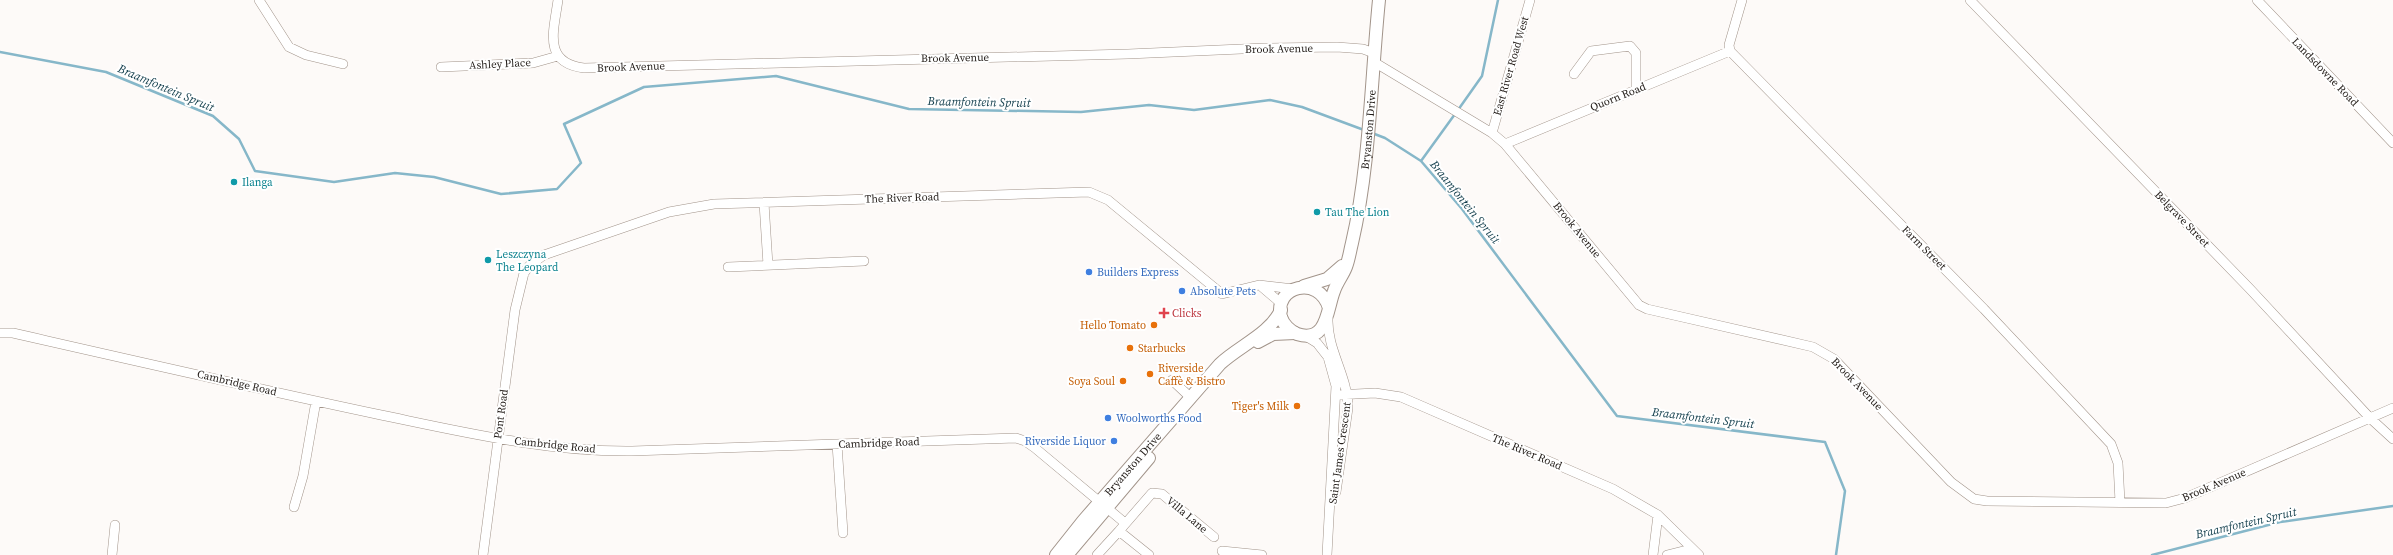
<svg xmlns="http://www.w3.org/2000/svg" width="2393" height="555" font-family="'Source Serif 4',serif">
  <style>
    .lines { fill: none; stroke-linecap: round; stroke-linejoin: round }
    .stream { stroke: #86b7c9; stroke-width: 2.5 }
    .minor-casing { stroke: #a2948a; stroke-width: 10 }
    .major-casing { stroke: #a2948a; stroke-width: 14 }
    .minor { stroke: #fff; stroke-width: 9 }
    .major { stroke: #fff; stroke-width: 12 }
    .culture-dot { fill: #0f9aa8; stroke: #fff; stroke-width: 1.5 }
    .shop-dot { fill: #3f7fe0; stroke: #fff; stroke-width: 1.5 }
    .health-dot { fill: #e0444e; stroke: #fff; stroke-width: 1.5 }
    .food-dot { fill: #e8710a; stroke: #fff; stroke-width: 1.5 }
    .labels { text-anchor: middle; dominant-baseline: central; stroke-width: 4; stroke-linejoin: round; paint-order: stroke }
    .street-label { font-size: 11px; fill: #231d19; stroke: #fff }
    .culture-label { font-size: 11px; fill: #0d838f; stroke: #fff; text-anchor: start }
    .shop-label { font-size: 11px; fill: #366cbe; stroke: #fff; text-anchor: start }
    .health-label { font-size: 11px; fill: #be3a42; stroke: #fff; text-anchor: start }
    .food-label { font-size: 11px; fill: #c56008; stroke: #fff; text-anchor: end }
    .water-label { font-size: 12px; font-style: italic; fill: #113d4b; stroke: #fff }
  </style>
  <rect width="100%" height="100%" fill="#fdfaf8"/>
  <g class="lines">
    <path class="stream" d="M0,52l106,20 107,44 26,23 16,32 79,11 61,-9 39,4 67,17 56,-5 24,-26 -17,-39 80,-37 132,-11 133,33 172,3 68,-7 45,5 76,-10 32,7 62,23
      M1458,110l24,-34 16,-76
      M1372,133l13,5 36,23 41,48 155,207 208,26 20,49 -9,64
      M1421,161l34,-47
      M2152,555l128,-33 113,-16"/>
    <defs>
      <path id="minor" d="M259,0l30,47 17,8 37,9
        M558,0c-4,30 -16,63 26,68l544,-14 136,-6 73,-1 26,2 11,4
        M1742,0l-13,45 1,6 254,258 127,135 7,19 2,39
        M1970,0l280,289 120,129 23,21
        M2257,0l136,143
        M1374,62l118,71 13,11 134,161 8,4 166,38 21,12 117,123 23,17 13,2 179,2 19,-5 208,-90
        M441,67l92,-4 25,-7
        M1574,74l17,-23 39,-5 6,7v37
        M1492,133l38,-133
        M1505,144l225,-93
        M764,203l4,62
        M728,267l136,-6
        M1262,287l20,17
        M1328,319c-1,31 20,57 20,89l-12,84
        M0,333h13c123,28 245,56 368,82 82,17 166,37 251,36l384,-13 9,3 10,7 90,75
        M1304,335l13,8 11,14 8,29 -9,169
        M1172,380l18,17
        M1336,395l39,-2 26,4 212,92 45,26 41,40
        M837,444l6,89
        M294,507l9,-31 13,-75
        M1222,551l40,4
        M112,555l3,-30
        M483,555l32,-245 9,-37 6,-8 14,-10 125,-43 45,-8 375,-12 19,8 114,94 37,-9 35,4
        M1097,555l22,-24
        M1149,555l-30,-24 33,-38 10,1 52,43
        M1653,555l5,-40
        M1667,555l16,-4 12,4"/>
      <g id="major">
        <path d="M1304,286l23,-7 15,-13"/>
        <path id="s1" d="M1329,308c-10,-34 -56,-22 -48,9 2,7 9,14 16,17 31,10 30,-26 37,-43 3,-9 9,-16 12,-24 3,-8 4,-16 6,-24 18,-77 19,-164 27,-243"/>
        <path d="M1258,342l15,-8 22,-1"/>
        <path id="s2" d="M1056,555l27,-34 137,-157c19,-18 50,-30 61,-54"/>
        <path d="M1067,555l82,-97"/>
      </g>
    </defs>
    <use href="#minor" class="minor-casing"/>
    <use href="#major" class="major-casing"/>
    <use href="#minor" class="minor"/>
    <use href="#major" class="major"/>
  </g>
  <g class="culture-dot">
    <circle cx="234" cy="182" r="4"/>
    <circle cx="1317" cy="212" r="4"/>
    <circle cx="488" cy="260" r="4"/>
  </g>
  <g class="shop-dot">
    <circle cx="1089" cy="272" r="4"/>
    <circle cx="1182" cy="291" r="4"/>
    <circle cx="1108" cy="418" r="4"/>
    <circle cx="1114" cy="441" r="4"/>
  </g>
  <path class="health-dot" d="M1162 307h4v4h4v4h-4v4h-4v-4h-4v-4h4z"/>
  <g class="food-dot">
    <circle cx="1154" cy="325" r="4"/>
    <circle cx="1130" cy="348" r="4"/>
    <circle cx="1150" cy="374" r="4"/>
    <circle cx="1123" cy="381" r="4"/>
    <circle cx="1297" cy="406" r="4"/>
  </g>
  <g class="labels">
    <g class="street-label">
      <text transform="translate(1279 49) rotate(-1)">Brook Avenue</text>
      <text transform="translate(955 58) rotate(-1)">Brook Avenue</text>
      <text transform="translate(500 64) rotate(-3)">Ashley Place</text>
      <text transform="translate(1511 66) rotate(-74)">East River Road West</text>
      <text transform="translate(631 67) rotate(-2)">Brook Avenue</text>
      <text transform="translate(2325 72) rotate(46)">Landsdowne Road</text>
      <text transform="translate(1618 97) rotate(-22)">Quorn Road</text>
      <text stroke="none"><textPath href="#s1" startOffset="335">Bryanston Drive</textPath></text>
      <text transform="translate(902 198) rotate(-2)">The River Road</text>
      <text transform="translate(2182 219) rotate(46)">Belgrave Street</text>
      <text transform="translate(1577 230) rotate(51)">Brook Avenue</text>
      <text transform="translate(1924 248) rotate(45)">Farm Street</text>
      <text transform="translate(237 383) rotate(13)">Cambridge Road</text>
      <text transform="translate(1857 384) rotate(46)">Brook Avenue</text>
      <text transform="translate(501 414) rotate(-82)">Pont Road</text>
      <text transform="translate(879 443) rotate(-2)">Cambridge Road</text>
      <text transform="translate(555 445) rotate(6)">Cambridge Road</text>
      <text transform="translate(1527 452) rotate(23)">The River Road</text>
      <text transform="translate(1340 453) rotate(-82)">Saint James Crescent</text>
      <text stroke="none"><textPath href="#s2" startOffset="119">Bryanston Drive</textPath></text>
      <text transform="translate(2214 485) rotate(-23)">Brook Avenue</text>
      <text transform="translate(1187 515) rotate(40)">Villa Lane</text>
    </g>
    <g class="culture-label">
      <text x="242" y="182">Ilanga</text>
      <text x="1325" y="212">Tau The Lion</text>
      <text x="496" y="254">Leszczyna<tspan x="496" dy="13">The Leopard</tspan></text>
    </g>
    <g class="shop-label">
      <text x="1097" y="272">Builders Express</text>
      <text x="1190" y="291">Absolute Pets</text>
      <text x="1116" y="418">Woolworths Food</text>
      <text x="1106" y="441" text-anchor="end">Riverside Liquor</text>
    </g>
    <g class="health-label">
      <text x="1172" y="313">Clicks</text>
    </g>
    <g class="food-label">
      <text x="1146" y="325">Hello Tomato</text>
      <text x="1138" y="348" text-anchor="start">Starbucks</text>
      <text x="1158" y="368" text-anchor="start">Riverside<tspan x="1158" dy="13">Caffè &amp; Bistro</tspan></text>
      <text x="1115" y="381">Soya Soul</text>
      <text x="1289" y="406">Tiger's Milk</text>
    </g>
    <g class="water-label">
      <text transform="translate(166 88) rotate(23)">Braamfontein Spruit</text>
      <text transform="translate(979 102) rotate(1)">Braamfontein Spruit</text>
      <text transform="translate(1465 202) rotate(51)">Braamfontein Spruit</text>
      <text transform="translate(1703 418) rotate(7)">Braamfontein Spruit</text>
      <text transform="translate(2246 523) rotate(-13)">Braamfontein Spruit</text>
    </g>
  </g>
</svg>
